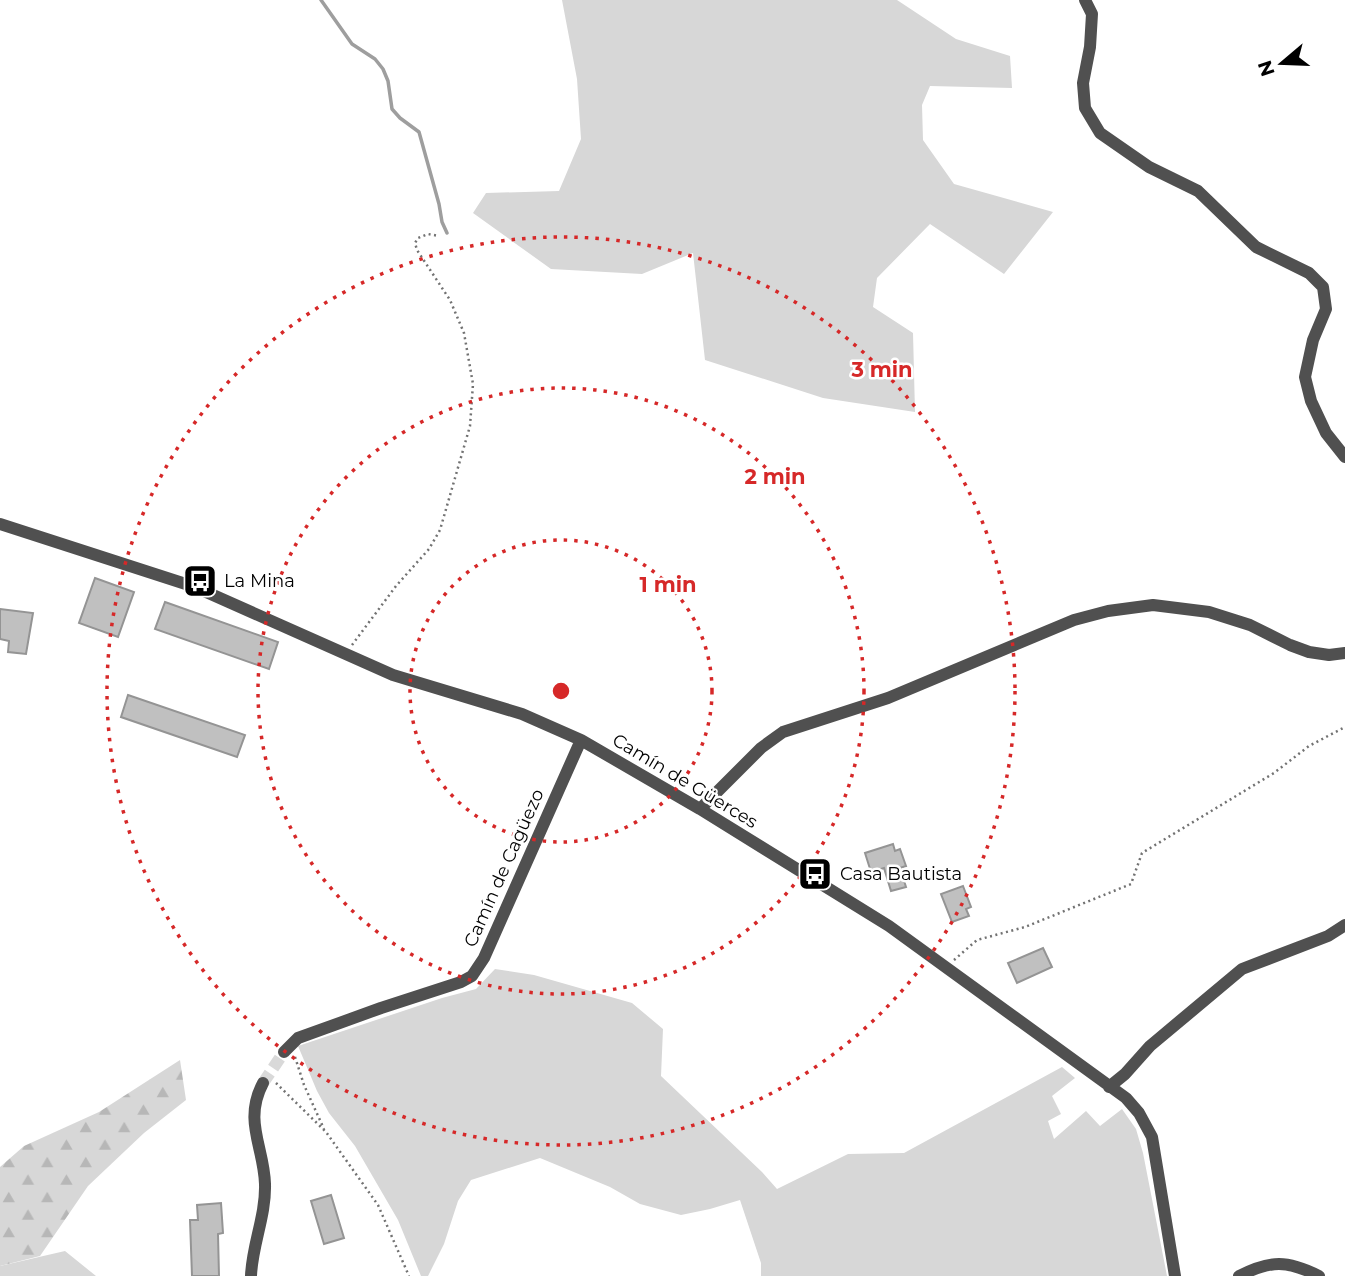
<svg xmlns="http://www.w3.org/2000/svg" width="1345" height="1276" font-family="Montserrat,sans-serif">
  <style>
    .grass { fill: #d7d7d7 }
    .forest { fill: url(#forest-firs) }
    .lines { fill: none; stroke-linecap: round; stroke-linejoin: round }
    .stream { stroke: #9e9e9e; stroke-width: 3.5 }
    .building { fill: #c0c0c0; stroke: #949494; stroke-width: 2 }
    .street-tunnel { stroke: #d9d9d9; stroke-width: 12; stroke-dasharray: 12 6; stroke-linecap: butt }
    .path { stroke: #727272; stroke-width: 2.5; stroke-dasharray: 2 3.5; stroke-linecap: butt }
    .street { stroke: #505050; stroke-width: 12 }
    .ring { fill: none; stroke: #d62828; stroke-width: 3.5; stroke-dasharray: 3.5 7 }
    .labels { text-anchor: middle; dominant-baseline: central; stroke-width: 5; stroke-linejoin: round; paint-order: stroke }
    .poi-label { font-size: 18px; fill: #000; stroke: #fff; text-anchor: start }
    .street-label { font-size: 18px; fill: #000; stroke: #fff }
    .centre { fill: #d62828; stroke: #fff; stroke-width: 3.5 }
    .ring-label { font-size: 21px; text-anchor: middle; font-weight: bold; fill: #d62828; stroke: #fff; stroke-width: 5; stroke-linejoin: round; paint-order: stroke }
  </style>
  <defs>
    <pattern id="forest-firs" width="22" height="20" patternUnits="userSpaceOnUse" patternTransform="scale(1.75)"><rect width="22" height="20" fill="#d7d7d7"/><path d="M5 1l3.5 6h-7zM16 11l3.5 6h-7z" fill="#b7b7b7"/></pattern>
  </defs>
  <rect width="100%" height="100%" fill="#fff"/>
  <path class="grass" d="M562,0h335l59,39 54,17 2,32 -82,-2 -8,19 1,35 31,44 99,28 -49,62 -74,-50 -53,54 -4,29 40,26 2,79 -92,-14 -118,-38 -12,-107 -51,21 -91,-5 -78,-56 13,-20 73,-2 22,-52 -4,-60z
    M495,969l39,6 98,28 31,26 -2,47 101,96 15,17 71,-35 56,-1 158,-86 13,11 -23,18 9,18 -13,7 6,18 32,-28 14,15 22,-17 14,20 7,24 24,123h-406v-13l-21,-63 -30,9 -29,6 -41,-11 -30,-17 -70,-29 -69,22 -13,21 -14,43 -16,32h-7l-23,-56 -43,-74 -26,-33 -12,-22 -19,-45 144,-48 34,-9z
    M65,1251l31,25h-96v-10z"/>
  <path class="forest" d="M180,1060l6,40 -42,33 -56,53 -48,70 -40,10v-99l24,-21 75,-34z"/>
  <g class="lines">
    <path class="stream" d="M321,0l31,44 23,15 8,10 5,12 4,28 8,9 19,14 20,72 3,18 5,11"/>
  </g>
  <path class="building" d="M95,578l39,14 -16,45 -39,-14z
    M165,602l113,40 -9,27 -114,-40z
    M0,609l33,4 -7,41 -18,-2 1,-11 -9,-2z
    M128,695l117,40 -8,22 -116,-40z
    M893,844l2,7 5,-2 6,17 -6,2 6,19 -15,4 -7,-23 -13,4 -6,-19z
    M963,886l8,21 -5,2 3,7 -17,6 -11,-28z
    M1043,948l9,19 -35,16 -9,-20z
    M331,1195l13,43 -20,6 -13,-43z
    M221,1203l2,30 -5,1 1,42h-27l-2,-56h8l-1,-15z"/>
  <g class="lines">
    <path class="street-tunnel" d="M263,1083l21,-31"/>
    <path class="path" d="M352,645l44,-59 33,-37 11,-19 30,-104 3,-42 -9,-51 -14,-33 -33,-50 -2,-7 3,-5 10,-4 11,2
      M954,960l23,-20 48,-13 106,-43 11,-31 132,-80 35,-27 36,-19
      M295,1057l9,28 20,44
      M276,1083l50,49 52,73 31,71"/>
    <path class="street" d="M1085,0l7,14 -2,33 -7,36 2,25 15,25 49,34 49,24 58,56 53,26 14,14 3,22 -13,31 -8,37 6,24 15,32 19,24
      M0,524l195,63 198,88 129,39 59,26 119,69 189,117 237,172 13,15 13,24 23,139
      M700,809l61,-61 22,-16 105,-34 186,-78 34,-9 45,-6 56,7 41,13 40,20 19,7 20,3 16,-2
      M284,1052l14,-14 83,-30 80,-26 11,-6 12,-18 97,-218
      M1109,1087l16,-13 25,-28 92,-77 86,-33 17,-11
      M251,1276c1,-31 15,-60 14,-92 -1,-37 -22,-63 -2,-101
      M1239,1276c32,-16 48,-16 80,0"/>
  </g>
  <g class="ring">
    <circle cx="561" cy="691" r="151"/>
    <circle cx="561" cy="691" r="303"/>
    <circle cx="561" cy="691" r="454"/>
  </g>
  <defs>
    <symbol id="bus-square" viewBox="-11 -11 22 22"><rect x="-9" y="-9" width="18" height="18" rx="4" fill="#000" stroke="#fff"/><path d="M-5-6H5V4H4V6H2V4H-2V6H-4V4H-5ZM-3.5-4V0h7V-4ZM-3.5 1.2v1.5H-2V1.2ZM2 1.2v1.5H3.5V1.2Z" fill="#fff"/></symbol>
  </defs>
  <g fill-rule="evenodd">
    <use href="#bus-square" x="181" y="562" width="38" height="38"/>
    <use href="#bus-square" x="796" y="855" width="38" height="38"/>
  </g>
  <g class="labels">
    <g class="poi-label">
      <text x="224" y="581">La Mina</text>
      <text x="840" y="874">Casa Bautista</text>
    </g>
    <g class="street-label">
      <text transform="translate(685 781) rotate(31)">Camín de Güerces</text>
      <text transform="translate(504 868) rotate(-66)">Camín de Cagüezo</text>
    </g>
  </g>
  <circle cx="561" cy="691" r="10" class="centre"/>
  <g class="ring-label">
    <text x="882" y="377">3 min</text>
    <text x="775" y="484">2 min</text>
    <text x="668" y="592">1 min</text>
  </g>
  <g transform="translate(1282 63) rotate(251)" stroke="#ffffff" stroke-width="5" paint-order="stroke">
  <path d="M0-5L12 26L0 18L-12 26Z" fill="#000000"/>
  <text y="-10" font-size="19" font-weight="bold" text-anchor="middle" fill="#000000">N</text>
  </g>
</svg>
